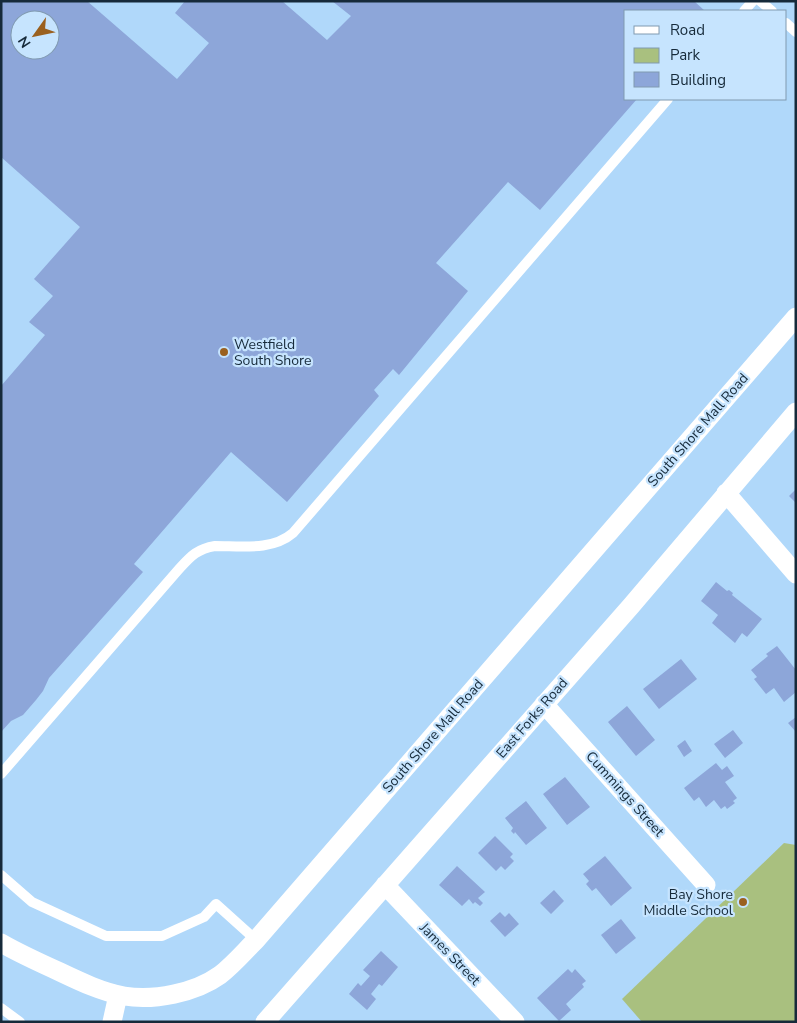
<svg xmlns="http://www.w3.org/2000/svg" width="797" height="1023" font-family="'Nunito Sans',sans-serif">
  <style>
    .green { fill: #a9c07f }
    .building { fill: #8da6d9; fill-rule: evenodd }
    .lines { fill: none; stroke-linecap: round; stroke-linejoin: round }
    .service { stroke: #fff; stroke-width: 10 }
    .minor { stroke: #fff; stroke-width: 19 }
    .poi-dot { fill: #9a601f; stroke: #c6e4fe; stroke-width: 2 }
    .labels { text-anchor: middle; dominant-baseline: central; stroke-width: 4.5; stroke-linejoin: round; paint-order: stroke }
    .poi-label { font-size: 14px; fill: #162a3a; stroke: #c6e4fe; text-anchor: start }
    .street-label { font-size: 14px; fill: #162a3a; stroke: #c6e4fe }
  </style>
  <rect width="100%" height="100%" fill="#b0d8fa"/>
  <path class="green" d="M784,843l12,2v177h-154l-20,-23z"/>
  <path class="building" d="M1,1h86l90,78 32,-36 -34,-30 10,-12h97l45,39 24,-24 -19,-15h362l11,10h-79v88h11l-97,111 -32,-28 -72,81 32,28 -69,84 -6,-6 -19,21 5,6 -92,106 -56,-50 -97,112 9,8 -94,106 -6,13 -7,9 -13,15 -12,6 -10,11v-346l44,-51 -16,-13 24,-26 -19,-17 46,-52 -79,-70zM20,20h30v30h-30z
    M796,489v14l-7,-7z
    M716,582l11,9 2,-1 4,3 -1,2 30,24 -15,18 -5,-4 -7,10 -23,-20 6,-8 -17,-14z
    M777,646l19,24v22l-12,10 -10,-14 -8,6 -12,-15 3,-2 -6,-7 17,-14 -2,-2z
    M681,659l16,20 -38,30 -16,-20z
    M627,706l28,34 -19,16 -28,-34z
    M796,717v15l-8,-9z
    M733,730l10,13 -18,15 -11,-14z
    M685,740l7,11 -8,6 -7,-11z
    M716,763l6,7 5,-4 7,10 -9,6 12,16 -4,3 2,2 -8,6 -2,-3 -4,3 -7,-9 -8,7 -7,-10 -5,4 -10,-13z
    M565,777l25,30 -23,18 -24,-31z
    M526,801l21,27 -21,17 -11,-13 -1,2 -3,-3 2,-3 -8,-10z
    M495,836l18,18 -3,3 4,4 -9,9 -4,-4 -5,5 -18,-18z
    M605,856l27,32 -21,18 -15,-18 -4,3 -6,-7 3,-3 -6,-7z
    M457,866l28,26 -7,6 5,5 -3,3 -5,-4 -2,2 -4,-5 -7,7 -23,-21z
    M554,890l10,11 -13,13 -11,-11z
    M500,912l5,5 4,-4 10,11 -14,13 -15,-16z
    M621,919l15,19 -20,16 -15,-19z
    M381,951l17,16 -16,19 -3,-2 -8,10 5,5 -9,11 -18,-16 9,-11 3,3 9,-10 -7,-6z
    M568,969l4,4 3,-4 11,12 -4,3 2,3 -18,17 5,6 -12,11 -22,-23z"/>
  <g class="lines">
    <path class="service" d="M760,1l12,10
      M744,11l9,-10
      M786,23l10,9
      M1,774l178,-205c12,-13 18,-20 36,-23 26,0 57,5 78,-13l375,-434
      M1,875l31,27 74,34h56l42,-19 12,-13 40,36
      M1,1008l19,14"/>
    <path class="minor" d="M726,493l70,81
      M544,704l162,181
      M385,885l130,137
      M1,943c19,11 39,20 59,29 21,10 42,20 64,24 30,5 71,-3 96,-21 13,-10 24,-23 36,-35l540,-623
      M112,1022l6,-27
      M265,1022l366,-416 165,-194"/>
  </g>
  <g class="poi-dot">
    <circle cx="224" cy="352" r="5"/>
    <circle cx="743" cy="902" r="5"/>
  </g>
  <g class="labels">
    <g class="poi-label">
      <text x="234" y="344">Westfield<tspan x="234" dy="16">South Shore</tspan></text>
      <text x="733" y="894" text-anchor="end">Bay Shore<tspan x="733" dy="16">Middle School</tspan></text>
    </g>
    <g class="street-label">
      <text transform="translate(698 430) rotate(-49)">South Shore Mall Road</text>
      <text transform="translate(532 718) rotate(-49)">East Forks Road</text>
      <text transform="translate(433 736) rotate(-49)">South Shore Mall Road</text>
      <text transform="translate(625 794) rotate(48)">Cummings Street</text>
      <text transform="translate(450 954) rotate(46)">James Street</text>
    </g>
  </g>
  <rect width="797" height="1023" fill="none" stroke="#162a3a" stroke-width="5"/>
  <rect x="624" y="10" width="162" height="90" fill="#c6e4fe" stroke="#809ab0"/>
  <rect x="634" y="26" width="25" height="8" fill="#ffffff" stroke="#809ab0"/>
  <text x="670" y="35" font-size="15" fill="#162a3a">Road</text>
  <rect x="634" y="48" width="25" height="15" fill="#a9c07f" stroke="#809ab0"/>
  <text x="670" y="60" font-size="15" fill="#162a3a">Park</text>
  <rect x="634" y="72" width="25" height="15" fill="#8da6d9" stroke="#809ab0"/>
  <text x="670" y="85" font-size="15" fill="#162a3a">Building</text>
  <g transform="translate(35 35) rotate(237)"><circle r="24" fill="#c6e4fe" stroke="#809ab0"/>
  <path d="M0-4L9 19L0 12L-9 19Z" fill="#9a601f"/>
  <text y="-8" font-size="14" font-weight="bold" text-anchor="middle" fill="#162a3a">N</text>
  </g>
</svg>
